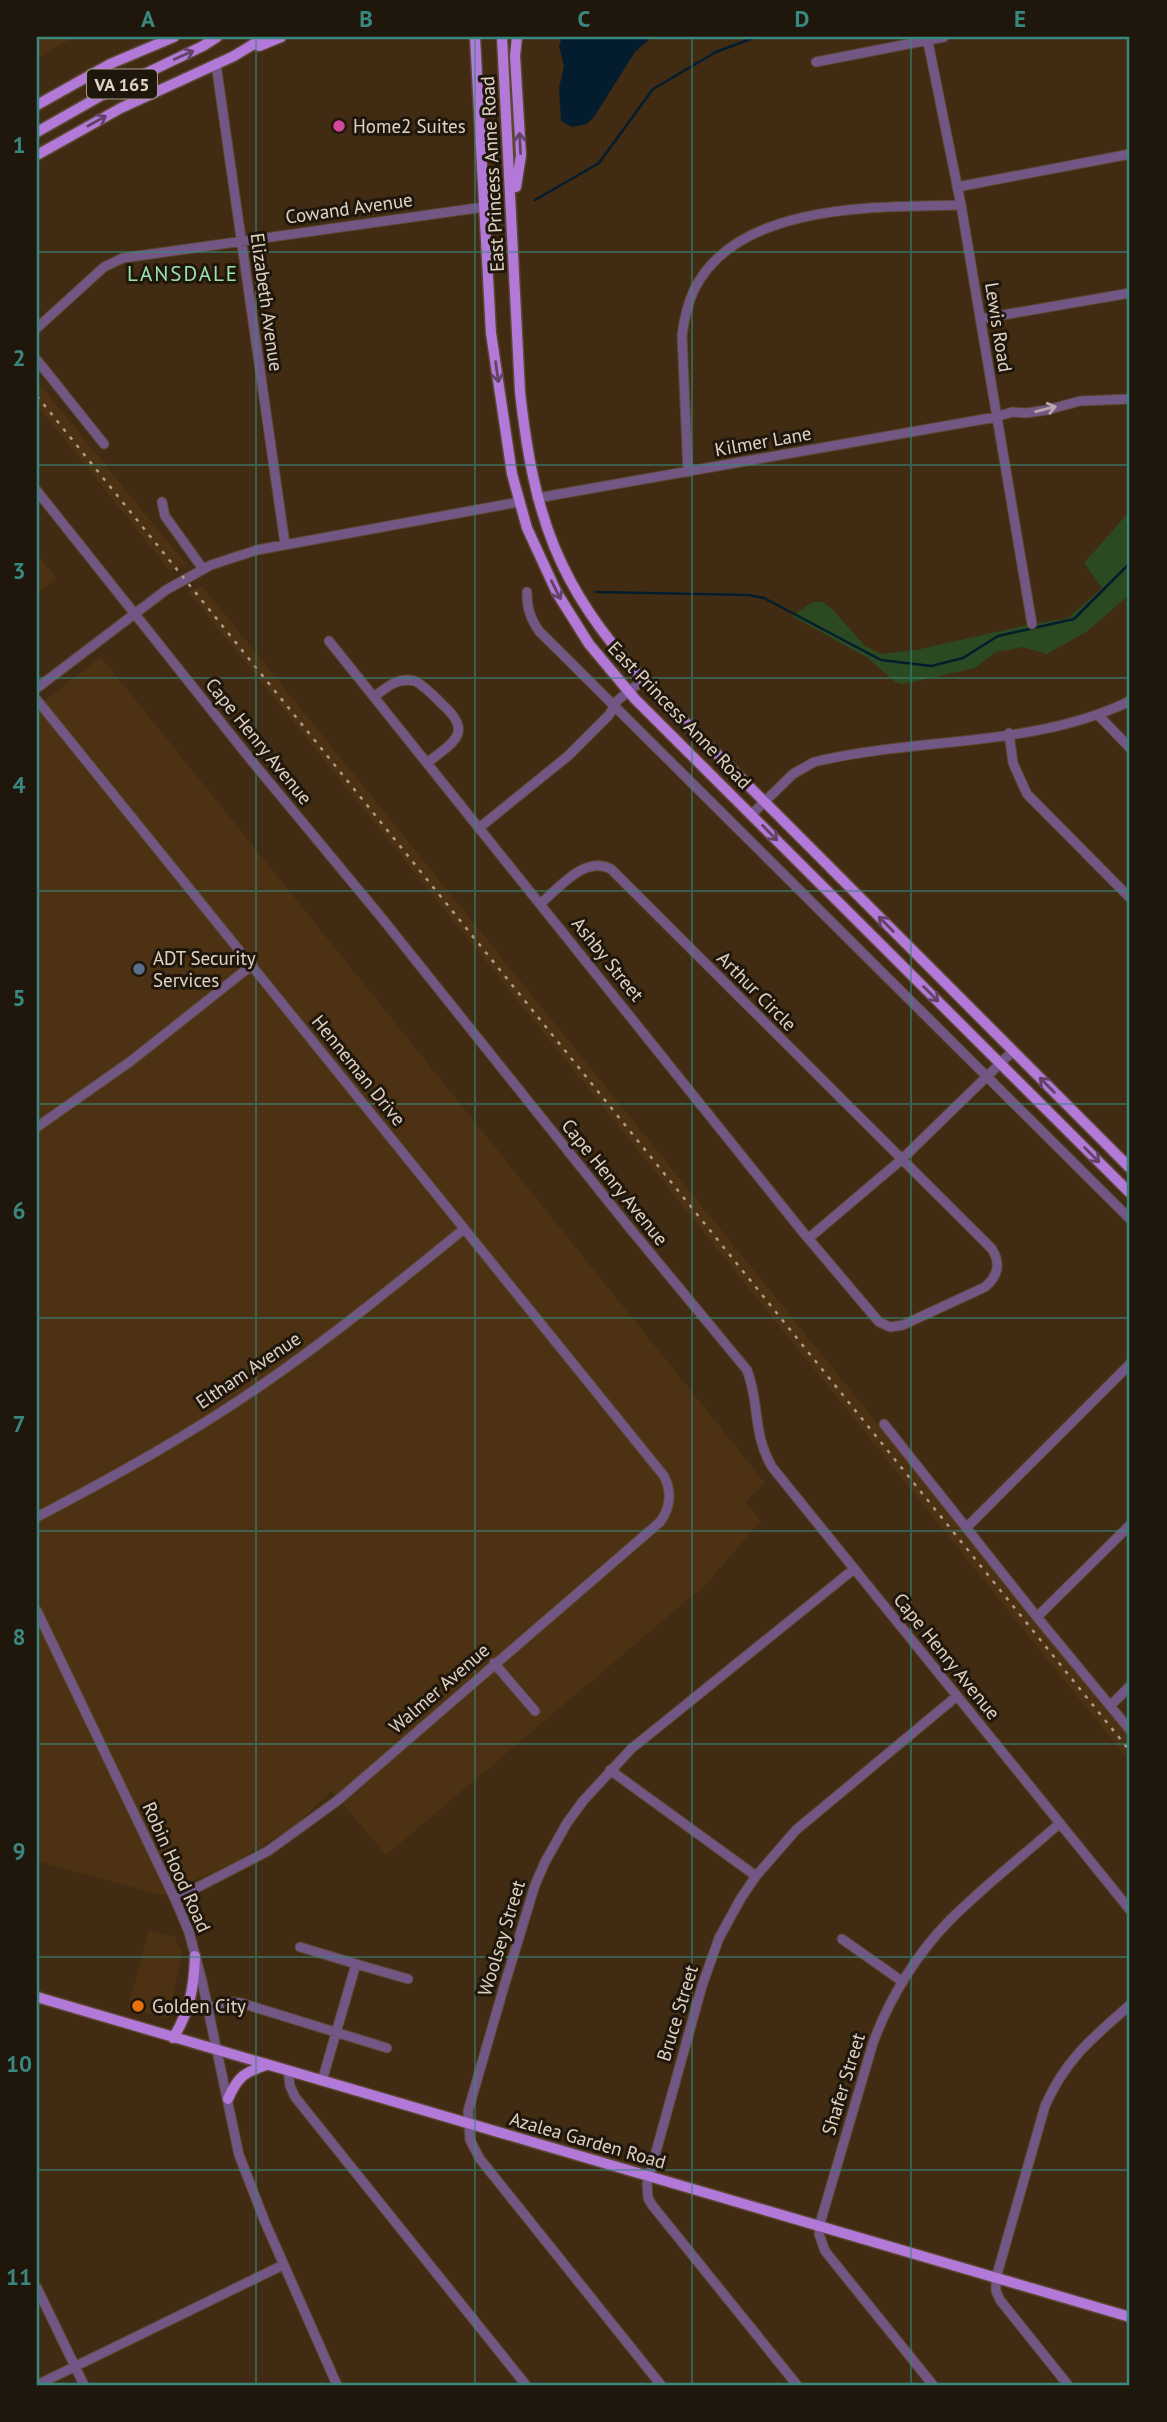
<svg xmlns="http://www.w3.org/2000/svg" width="1167" height="2422" font-family="'PT Sans',sans-serif">
  <style>
    .built { fill: #4c3213 }
    .green { fill: #2c4a22 }
    .water { fill: #031d2e }
    .lines { fill: none; stroke-linecap: round; stroke-linejoin: round }
    .stream { stroke: #031d2e; stroke-width: 2.5 }
    .minor-casing { stroke: #5a472f; stroke-width: 11 }
    .major-casing { stroke: #5a472f; stroke-width: 13 }
    .minor { stroke: #725785; stroke-width: 9 }
    .major { stroke: #b379d9; stroke-width: 10 }
    .rail { stroke: #ad9c8b; stroke-width: 2.5; stroke-dasharray: 3.5 7; stroke-linecap: butt }
    .oneway { stroke: #624368 }
    .oneway2 { stroke: #baa7ae }
    .grid { fill: none; stroke: #39887f; stroke-width: 2; stroke-opacity: 0.55 }
    .hotel-dot { fill: #d1479c; stroke: #20170c; stroke-width: 2.5 }
    .service-dot { fill: #5c6f8a; stroke: #20170c; stroke-width: 2.5 }
    .food-dot { fill: #e8710a; stroke: #20170c; stroke-width: 2.5 }
    .labels { text-anchor: middle; dominant-baseline: central; stroke-width: 6; stroke-linejoin: round; paint-order: stroke }
    .shield { fill: #20170c; stroke: #a69a8d; stroke-width: 2 }
    .shield-label { font-size: 18px; font-weight: bold; fill: #e0d2c4 }
    .poi-label { font-size: 19px; fill: #e0d2c4; stroke: #20170c; text-anchor: start }
    .street-label { font-size: 19px; fill: #e0d2c4; stroke: #20170c }
    .neighbourhood-label { font-size: 21px; letter-spacing: 2px; fill: #9ce1ae; stroke: #20170c }
    .neatline { fill: none; stroke: #39887f; stroke-width: 2.5 }
    .grid-label { font-size: 23px; text-anchor: middle; font-weight: bold; fill: #39887f }
  </style>
  <rect width="100%" height="100%" fill="#412c13"/>
  <path class="built" d="M37,37h37l-37,21z
    M37,381l149,183 -16,7 -133,-166z
    M37,554l19,24 -19,15z
    M202,586l928,1151v25l-942,-1171z
    M101,657l664,826 -20,19 16,19 -56,64 -319,270 -55,-65 -36,36 -60,36 -74,33 -124,-34v-1154z
    M149,1930l26,7 7,16 -14,66 -40,-11z"/>
  <path class="green" d="M1130,511v83l-44,38 -39,22 -24,-7 -27,5 -21,16 -72,16 -8,-2 -27,-24 -76,-42 21,-14h9l8,5 35,39 16,8 35,-4 106,-24 46,-8 34,-30 -18,-25z"/>
  <path class="water" d="M562,37h90l-17,15 -41,65 -7,7 -15,3 -11,-6 -2,-33 5,-22 -5,-20z"/>
  <g class="lines">
    <path class="stream" d="M535,200l64,-37 54,-74 63,-37 40,-15
      M596,592l153,3 15,3 117,62 50,6 32,-8 35,-22 76,-17 56,-56"/>
    <defs>
      <path id="minor" d="M927,37l34,168 71,419
        M816,62l128,-25
        M216,64l69,480
        M957,187l173,-33
        M980,319l150,-26
        M37,328l67,-61 19,-9 361,-51
        M37,360l67,84
        M688,472l-6,-136c2,-16 5,-31 12,-46 43,-88 184,-83 267,-85
        M37,491l214,269 130,157 247,309 119,144c13,33 5,63 25,97l358,443
        M537,498l459,-81 16,-5 14,1 21,-3 33,-9 50,-2
        M162,502l3,14 38,53
        M527,592c0,16 3,26 12,39l591,588
        M329,641l473,590 77,91 11,5 13,-2 82,-38c13,-11 16,-23 7,-38l-381,-380c-26,-14 -52,19 -71,35
        M37,688l129,-98 45,-25 46,-15 262,-48
        M374,697c13,-10 23,-20 41,-16 11,6 20,16 29,25 31,28 6,38 -17,57
        M37,700l627,776c8,16 7,31 -4,46l-323,279 -69,50 -93,48
        M1098,715l32,33
        M1009,733l4,30 14,31 103,104
        M751,815l42,-41 21,-12c103,-25 219,-14 316,-61
        M479,828l89,-72 41,-41 9,-15 25,-20
        M37,1127l94,-66 121,-96
        M809,1238l92,-78 112,-109
        M884,1424l153,193 93,113
        M37,1517c78,-41 156,-84 229,-135 69,-48 133,-100 198,-153
        M967,1527l163,-163
        M37,1611l138,288 14,33 13,49 37,174 26,67 72,163
        M1037,1617l93,-92
        M494,1663l41,48
        M1110,1706l20,-20
        M610,1770l146,106
        M842,1939l61,43
        M300,1947l56,17
        M208,2008l25,-6 8,1 146,45
        M288,2071l2,15 5,11 231,288
        M322,2081l34,-117 52,15
        M37,2288l47,97
        M37,2385l246,-120
        M661,2385l-181,-226 -10,-19 -2,-29 35,-121 32,-105 10,-23 22,-39 16,-22 48,-52 223,-180
        M797,2385l-145,-180 -4,-7 -1,-14 55,-198 17,-48 22,-40 15,-22 40,-46 161,-134
        M933,2385l-108,-134 -6,-17 2,-14 52,-177c16,-44 44,-90 77,-123 35,-35 74,-65 110,-97
        M1068,2385l-68,-85 -4,-9v-13l49,-172c20,-46 48,-69 85,-101"/>
      <path id="major" d="M475,37l16,296 21,141 15,54 30,65 32,51 46,55 495,494
        M502,37l18,355c14,125 37,193 123,288l487,488
        M259,46l22,-9
        M37,105l73,-41 64,-27
        M37,132l74,-42 92,-44 14,-9
        M37,155l84,-47 113,-52 31,-19
        M516,187l5,-32 -6,-99 2,-19
        M37,1997l1093,320
        M173,2038c17,-27 21,-51 22,-82
        M228,2099c10,-23 16,-26 38,-34"/>
    </defs>
    <use href="#minor" class="minor-casing"/>
    <use href="#major" class="major-casing"/>
    <use href="#minor" class="minor"/>
    <use href="#major" class="major"/>
    <path class="rail" d="M37,396l1093,1355"/>
  </g>
  <defs><path id="oneway-shaft" d="M-6 0H5M1.5-3L5.5 0L1.5 3" fill="none" stroke-width="1.6" stroke-linecap="round" stroke-linejoin="round" transform="scale(1.75)"/></defs>
  <g class="oneway">
    <use href="#oneway-shaft" transform="translate(184 55) rotate(-24)"/>
    <use href="#oneway-shaft" transform="translate(97 121) rotate(-29)"/>
    <use href="#oneway-shaft" transform="translate(520 143) rotate(-93)"/>
    <use href="#oneway-shaft" transform="translate(497 372) rotate(82)"/>
    <use href="#oneway-shaft" transform="translate(556 590) rotate(63)"/>
    <use href="#oneway-shaft" transform="translate(770 833) rotate(45)"/>
    <use href="#oneway-shaft" transform="translate(886 924) rotate(-135)"/>
    <use href="#oneway-shaft" transform="translate(931 994) rotate(45)"/>
    <use href="#oneway-shaft" transform="translate(1047 1085) rotate(-135)"/>
    <use href="#oneway-shaft" transform="translate(1092 1155) rotate(45)"/>
  </g>
  <use class="oneway2" href="#oneway-shaft" transform="translate(1046 409) rotate(-14)"/>
  <path class="grid" d="M256,37v2348M475,37v2348M692,37v2348M911,37v2348M37,252h1093M37,465h1093M37,678h1093M37,891h1093M37,1104h1093M37,1318h1093M37,1531h1093M37,1744h1093M37,1957h1093M37,2170h1093"/>
  <circle class="hotel-dot" cx="339" cy="126" r="7"/>
  <circle class="service-dot" cx="139" cy="969" r="7"/>
  <circle class="food-dot" cx="138" cy="2006" r="7"/>
  <g class="labels">
    <rect class="shield" x="87" y="69.5" width="70" height="29" rx="5"/>
    <g class="shield-label">
      <text x="122" y="84">VA 165</text>
    </g>
    <g class="poi-label">
      <text x="353" y="126">Home2 Suites</text>
      <text x="153" y="958">ADT Security<tspan x="153" dy="22">Services</tspan></text>
      <text x="152" y="2006">Golden City</text>
    </g>
    <g class="street-label">
      <text transform="translate(492 174) rotate(-93)">East Princess Anne Road</text>
      <text transform="translate(349 208) rotate(-8)">Cowand Avenue</text>
      <text transform="translate(267 302) rotate(82)">Elizabeth Avenue</text>
      <text transform="translate(999 327) rotate(81)">Lewis Road</text>
      <text transform="translate(763 441) rotate(-10)">Kilmer Lane</text>
      <text transform="translate(680 715) rotate(46)">East Princess Anne Road</text>
      <text transform="translate(259 741) rotate(51)">Cape Henry Avenue</text>
      <text transform="translate(608 959) rotate(51)">Ashby Street</text>
      <text transform="translate(757 991) rotate(45)">Arthur Circle</text>
      <text transform="translate(359 1070) rotate(51)">Henneman Drive</text>
      <text transform="translate(615 1182) rotate(51)">Cape Henry Avenue</text>
      <text transform="translate(248 1370) rotate(-34)">Eltham Avenue</text>
      <text transform="translate(947 1656) rotate(51)">Cape Henry Avenue</text>
      <text transform="translate(439 1688) rotate(-41)">Walmer Avenue</text>
      <text transform="translate(177 1867) rotate(66)">Robin Hood Road</text>
      <text transform="translate(501 1938) rotate(-73)">Woolsey Street</text>
      <text transform="translate(677 2013) rotate(-73)">Bruce Street</text>
      <text transform="translate(843 2084) rotate(-73)">Shafer Street</text>
      <text transform="translate(588 2140) rotate(16)">Azalea Garden Road</text>
    </g>
    <g class="neighbourhood-label">
      <text x="183" y="273">LANSDALE</text>
    </g>
  </g>
  <rect width="1167" height="2422" fill="none" stroke="#20170c" stroke-width="77"/>
  <rect x="38" y="38" width="1090" height="2346" class="neatline"/>
  <g class="grid-label">
    <text x="148" y="27">A</text>
    <text x="366" y="27">B</text>
    <text x="584" y="27">C</text>
    <text x="802" y="27">D</text>
    <text x="1020" y="27">E</text>
    <text x="19" y="153">1</text>
    <text x="19" y="366">2</text>
    <text x="19" y="579">3</text>
    <text x="19" y="793">4</text>
    <text x="19" y="1006">5</text>
    <text x="19" y="1219">6</text>
    <text x="19" y="1432">7</text>
    <text x="19" y="1645">8</text>
    <text x="19" y="1859">9</text>
    <text x="19" y="2072">10</text>
    <text x="19" y="2285">11</text>
  </g>
</svg>
